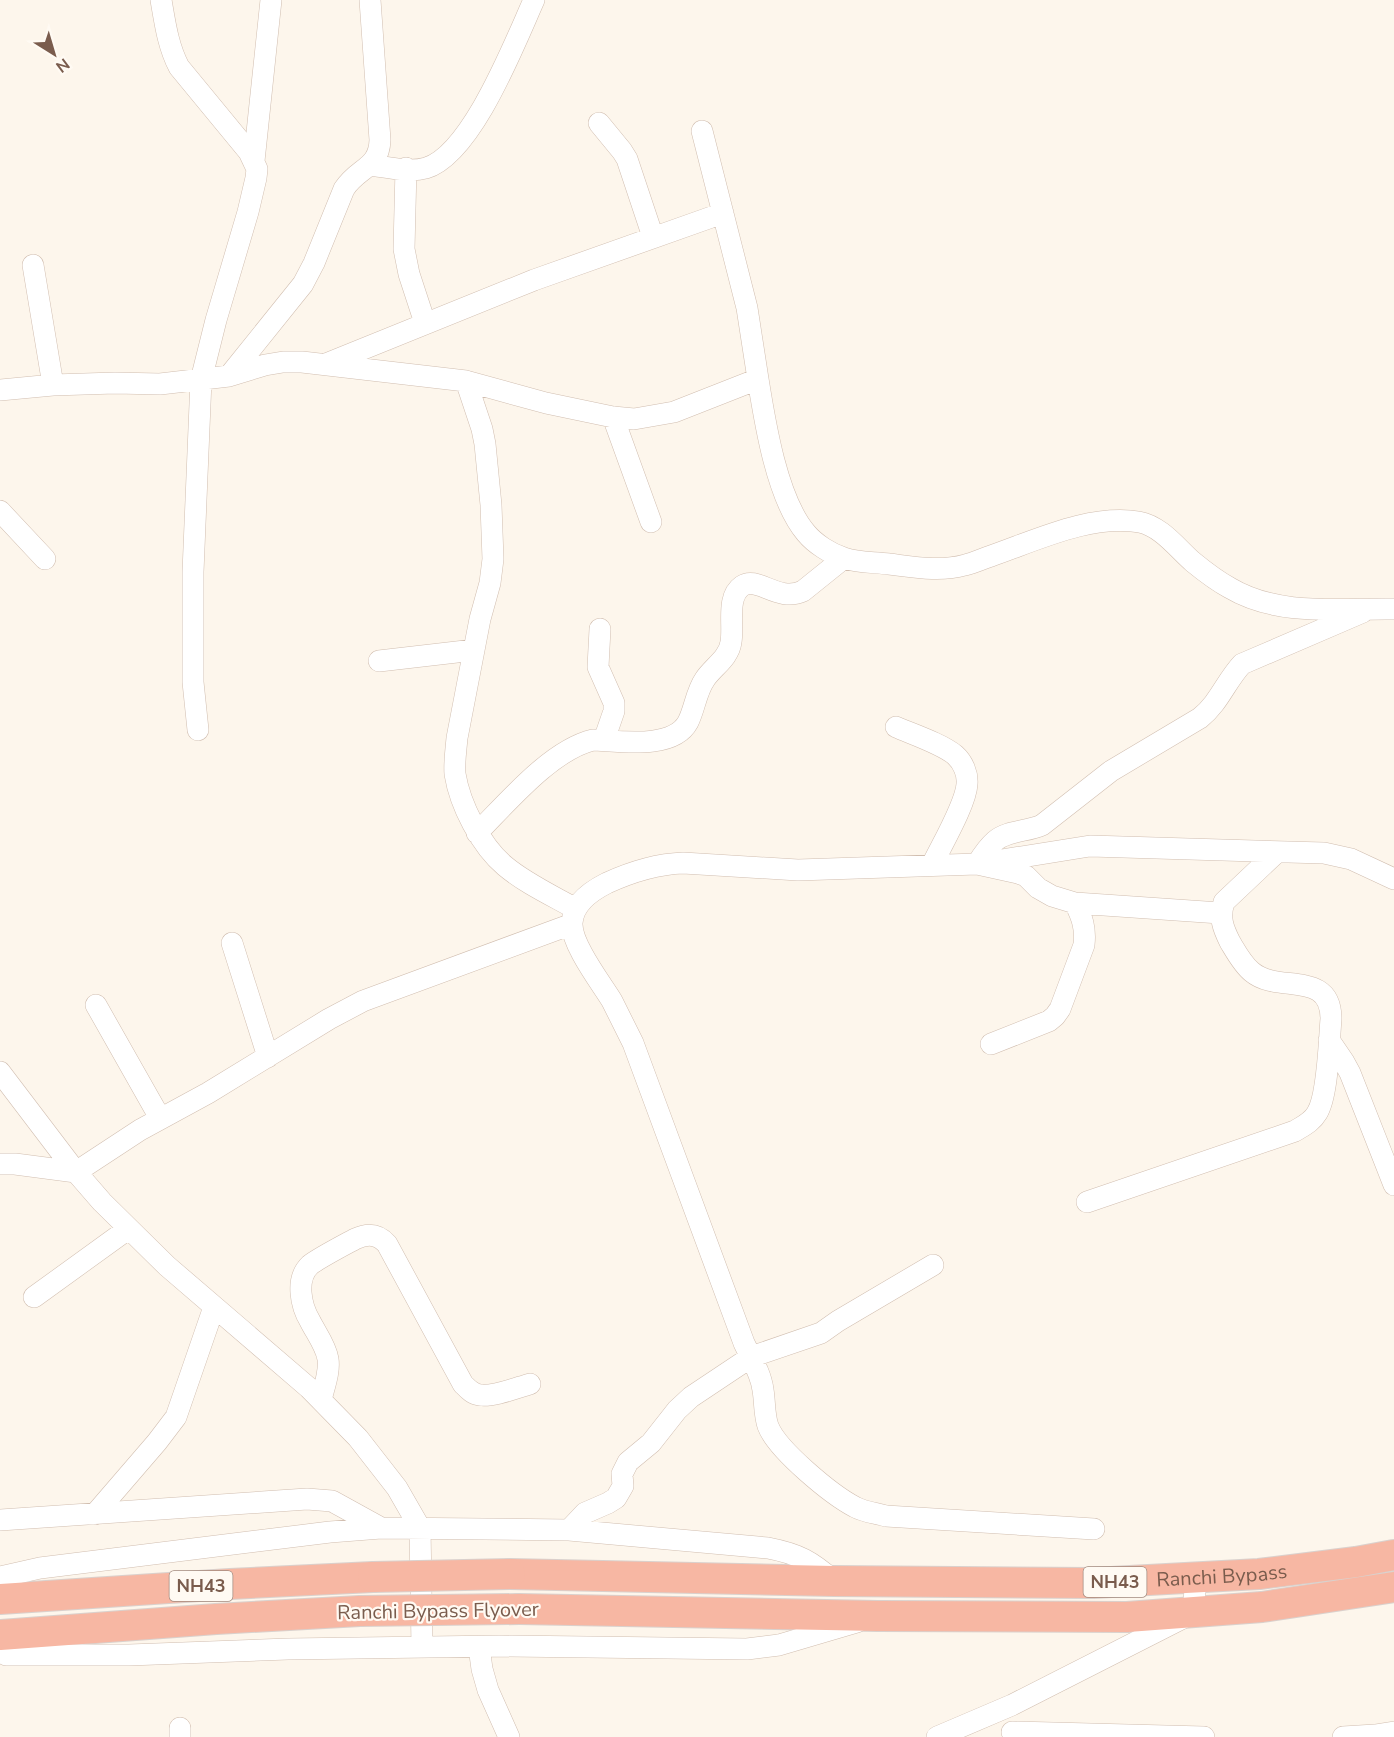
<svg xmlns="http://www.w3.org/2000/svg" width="1394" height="1737" font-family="'Nunito Sans',sans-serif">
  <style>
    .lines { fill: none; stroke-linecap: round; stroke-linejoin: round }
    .minor-casing { stroke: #d1beb0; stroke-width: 22 }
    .highway-casing { stroke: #dad1cd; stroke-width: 32 }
    .minor { stroke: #fff; stroke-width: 21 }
    .highway { stroke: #f7b7a3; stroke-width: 30 }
    .highway-bridge-casing { stroke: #dad1cd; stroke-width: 32; stroke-linecap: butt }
    .highway-bridge { stroke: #f7b7a3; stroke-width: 30 }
    .labels { text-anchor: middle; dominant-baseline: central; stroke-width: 4.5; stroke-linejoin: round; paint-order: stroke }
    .shield { fill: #fffaf3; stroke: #a28b7f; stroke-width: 1.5 }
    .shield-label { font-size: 18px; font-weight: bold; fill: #7a5c4d }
    .street-label { font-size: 20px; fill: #7a5c4d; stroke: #fffaf3 }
  </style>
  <rect width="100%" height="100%" fill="#fdf6ec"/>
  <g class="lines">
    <defs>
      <path id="minor" d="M161,0c4,23 7,46 18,67l70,85 8,17 -1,9 -8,34 -32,108 -15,60 -8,192v110l5,48
        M599,123l23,28 5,8 26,78
        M702,131l45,177 11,71
        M254,161l17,-161
        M370,165c17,2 39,8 56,3 46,-14 89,-126 108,-168
        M406,168l-2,81 5,25 16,49
        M33,265l20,120
        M326,364l208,-84 189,-67
        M229,376l74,-92 11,-21 30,-74c14,-22 35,-20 36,-49l-10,-140
        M466,381l16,48 3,15 6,61 2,54 -3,24 -10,36 -23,119c-1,12 -3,24 -2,36 5,31 26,72 50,92 20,17 48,30 71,43
        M0,390l53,-5 62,-2 45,1 69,-8 36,-11 18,-3h19l164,19 80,22 67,14 21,2 40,-7 84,-33c7,44 19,120 48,154 9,11 25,21 38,25 13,5 31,4 45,6 25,3 51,8 76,1 9,-2 17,-6 26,-9 46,-16 99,-42 148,-34 22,4 38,26 54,40 11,9 24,19 37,26 49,29 110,20 164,21
        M613,417l38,105
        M0,511l45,48
        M600,629l-2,38 16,36v8l-10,29
        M379,661l95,-11
        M896,727c16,7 46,17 59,28 8,7 13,19 12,29 -1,20 -26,62 -35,81
        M477,833c30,-30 74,-83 116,-93 26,1 80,10 95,-18 7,-14 8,-30 17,-43 8,-12 24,-21 26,-37 3,-17 -5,-45 11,-56 15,-11 36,17 61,5l41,-33
        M1220,913l-145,-10 -23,-7 -14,-8 -12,-12 -8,-3 -41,-9c5,-8 11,-17 18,-23 13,-11 32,-9 47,-16l69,-54 89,-53c19,-15 26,-37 42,-54l121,-52
        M232,943l36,114
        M96,1005l64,113
        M1329,1040l15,22 6,11 44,112
        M991,1044l58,-23 6,-5 5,-7 24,-64c2,-17 -2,-28 -9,-42
        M0,1072l76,100 26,30 65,64 142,122 49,50 39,50 23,40 2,119
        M0,1164h15l61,8 64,-42 68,-37 121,-74 34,-18 209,-77
        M1087,1202l208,-71c8,-5 17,-9 22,-18 11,-17 12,-72 14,-94 0,-50 -53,-25 -79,-47 -9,-7 -16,-20 -22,-30 -7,-14 -11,-24 -6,-40l53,-50
        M34,1297l94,-68
        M321,1400c3,-13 9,-28 7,-41 -2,-13 -12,-26 -18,-38 -9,-15 -15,-42 0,-56 9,-7 34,-20 45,-26 13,-6 23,-5 32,5l76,140c5,5 9,10 17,11 13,2 36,-7 50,-11
        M95,1514l62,-72 19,-25 38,-110
        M0,1520l307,-21 25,2 49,27
        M1094,1529l-208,-13c-11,-3 -22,-4 -31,-9 -23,-12 -78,-57 -87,-81 -4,-11 -3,-25 -5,-36 -2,-17 -12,-32 -19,-47l-111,-300c-7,-14 -14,-28 -21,-42 -11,-18 -41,-57 -40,-78 1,-20 19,-32 35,-40 24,-11 49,-19 76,-20l115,7 179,-6 113,-18 234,7 27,6 43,20
        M569,1530l16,-17 23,-10 8,-5 7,-12 -1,-12 6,-12 23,-19 26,-33 14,-13 60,-40 70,-24 17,-12 95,-56
        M0,1577l40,-9 290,-36 51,-4 188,2 199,18c31,6 43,13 66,33
        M479,1647l3,22 6,21 21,47
        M0,1651l6,4h123l159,-6 211,-3 248,3 32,-4 78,-23
        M180,1728v9
        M1012,1732l192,5
        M937,1737l75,-32 181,-92 3,-35
        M1343,1737l32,-2 19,-3"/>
      <g id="highway">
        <path id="s1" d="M510,1574l324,7 259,2 166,-9 97,-12 38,-7"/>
        <path d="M0,1599l230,-15 143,-7"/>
        <path d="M519,1609l359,7 249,1 135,-10 132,-20"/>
        <path d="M0,1635l216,-16 144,-8"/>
      </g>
    </defs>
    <use href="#minor" class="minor-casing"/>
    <use href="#highway" class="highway-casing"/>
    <use href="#minor" class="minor"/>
    <use href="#highway" class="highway"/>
    <defs>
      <path id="highway-bridge" d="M373,1577l137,-3
        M360,1611l159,-2"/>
    </defs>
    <use href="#highway-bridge" class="highway-bridge-casing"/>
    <use href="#highway-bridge" class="highway-bridge"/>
  </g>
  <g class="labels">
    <g class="shield">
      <rect x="1083.5" y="1567" width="63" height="30" rx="4.5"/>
      <rect x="169.5" y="1571" width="63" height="30" rx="4.5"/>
    </g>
    <g class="shield-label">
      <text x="1115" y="1582">NH43</text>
      <text x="201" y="1586">NH43</text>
    </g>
    <g class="street-label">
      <text stroke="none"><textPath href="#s1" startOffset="712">Ranchi Bypass</textPath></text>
      <text transform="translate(438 1611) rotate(-1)">Ranchi Bypass Flyover</text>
    </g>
  </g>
  <g transform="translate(54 54) rotate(143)" stroke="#fffaf3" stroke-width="4.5" paint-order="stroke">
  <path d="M0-4.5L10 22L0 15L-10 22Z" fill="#7a5c4d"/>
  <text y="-9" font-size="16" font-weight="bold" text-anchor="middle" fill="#7a5c4d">N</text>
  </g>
</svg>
